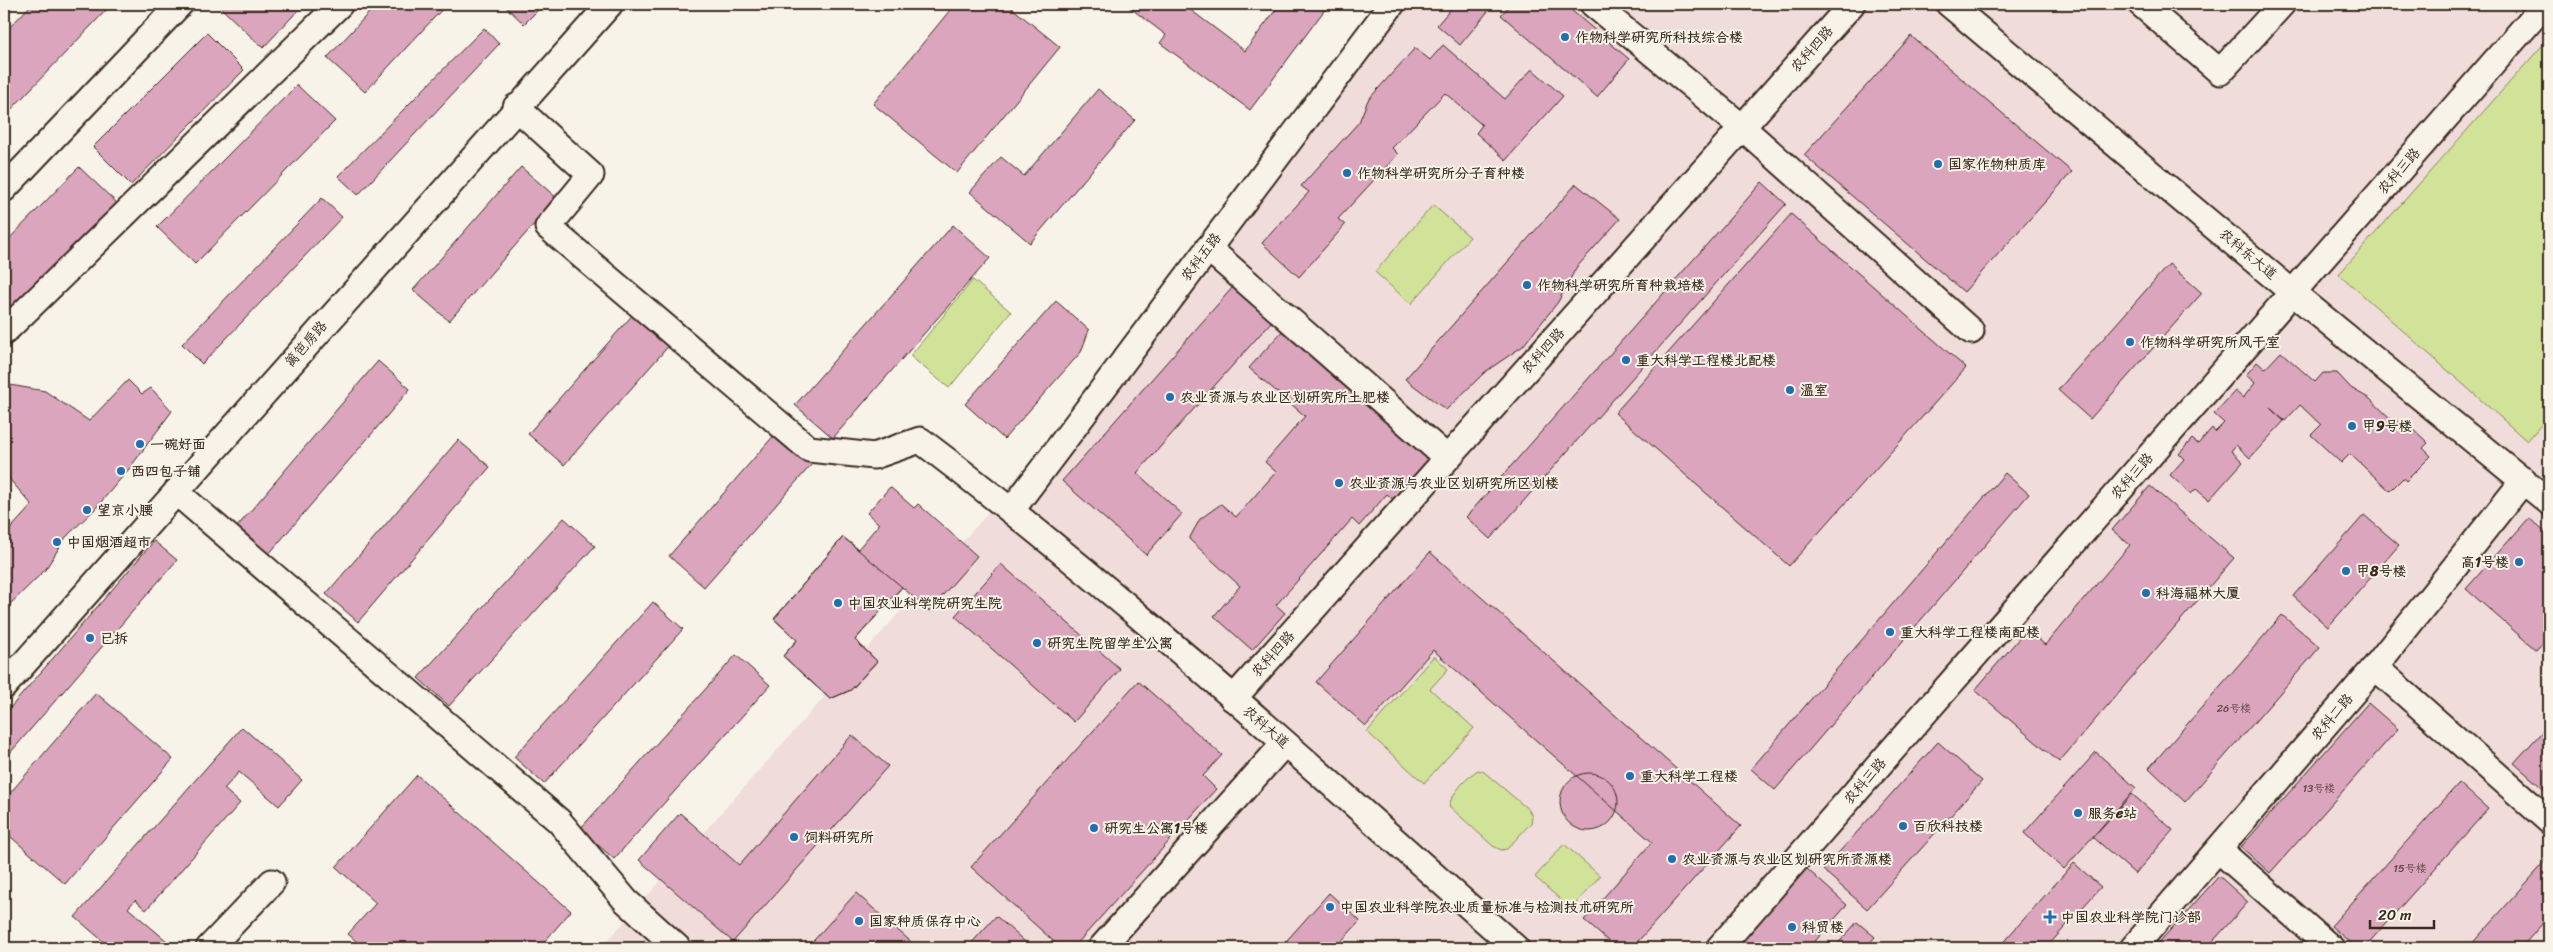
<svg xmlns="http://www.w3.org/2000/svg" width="2553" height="952" font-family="Sriracha,'LXGW WenKai TC',sans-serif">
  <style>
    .built { fill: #efdcdb }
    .green { fill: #d1e398; stroke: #86865b }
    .building { fill: #dba5bd; stroke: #3b2a1e }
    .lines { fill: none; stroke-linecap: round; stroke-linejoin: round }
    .minor-casing { stroke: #3b2a1e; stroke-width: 29 }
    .minor { stroke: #f7f3e8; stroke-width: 25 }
    .poi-dot { fill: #1f6fb2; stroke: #f7f3e8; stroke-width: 2 }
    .labels { text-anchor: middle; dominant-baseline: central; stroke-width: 4; stroke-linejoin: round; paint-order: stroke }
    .number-label { font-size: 11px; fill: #634946 }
    .poi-label { font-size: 14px; font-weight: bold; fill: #3b2a1e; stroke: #f7f3e8; text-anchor: start }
    .street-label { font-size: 14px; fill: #3b2a1e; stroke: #f7f3e8 }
  </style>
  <rect width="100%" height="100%" fill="#f7f3e8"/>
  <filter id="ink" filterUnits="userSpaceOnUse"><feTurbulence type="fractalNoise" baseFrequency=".02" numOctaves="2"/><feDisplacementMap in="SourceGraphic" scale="10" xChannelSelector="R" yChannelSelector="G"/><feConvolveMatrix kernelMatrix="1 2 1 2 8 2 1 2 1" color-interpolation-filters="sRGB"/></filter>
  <g filter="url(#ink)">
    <path class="built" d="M1403,4h1146v944h-1948l380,-427z"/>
    <path class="green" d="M2549,38v378l-22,25 -188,-167z
      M1433,205l37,32 -59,67 -36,-32z
      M973,280l38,32 -62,76 -39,-32z
      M1434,656l14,13 -18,20 44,39 -50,55 -57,-51z
      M1478,770l6,2 45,38 3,7 -1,6 -24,26 -6,1 -8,-4 -44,-40c3,-13 18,-29 29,-36z
      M1564,844l36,32 -29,33 -36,-32z"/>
    <path class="building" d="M32,4h80l-108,113v-84z
      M223,4h81l-41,44 -43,-41z
      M377,4h70l-82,88 -38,-34z
      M503,4h41l-20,20z
      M955,4h52l53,43 -103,126 -84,-69z
      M1125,4h66l-3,4 57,43 35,-47h49l-79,106 -90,-67 6,-8z
      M1455,4h39l-34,41 -23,-20z
      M1505,4h59l65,55 -32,38 -96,-82 7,-8z
      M484,28l15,16 -141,151 -20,-19z
      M207,33l37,37 -113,115 -38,-38z
      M1911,36l161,136 -108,120 -160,-137z
      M1443,45l62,54 27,-30 31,27 -57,64 -30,-27 6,-8 -37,-32 -53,55 6,6 -60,65 7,6 -46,52 -37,-34 47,-51 -8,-6 58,-64 9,-22 47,-52 15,12z
      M297,85l38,36 -140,143 -38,-37z
      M1098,89l37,31 -105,123 -60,-51 31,-35 23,19z
      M79,167l40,38 -115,120v-81z
      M521,167l36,31 -108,123 -36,-31z
      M1762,182l24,22 -296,335 -24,-22z
      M1576,184l44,35 -44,49 -18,34 -35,44 -38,26 -39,38 -41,-31z
      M322,198l20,19 -140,147 -20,-20z
      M1791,214l175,154 -177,198 -174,-153z
      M953,225l37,33 -157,180 -38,-33z
      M2169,264l33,29 -112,126 -32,-29z
      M1233,287l39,34 -135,152 45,41 -36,41 -84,-74z
      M1056,301l33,29 -8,22 -77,87 -39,-35z
      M636,311l36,31 -108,123 -36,-31z
      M1285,328l148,131 -38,42 -8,-7 -28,32 -7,-7 -76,86 9,8 -33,37 -38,-34 26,-30 -51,-47 11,-20 21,-15 15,13 40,-45 -11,-10 40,-46 -56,-48z
      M2281,352l34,30 8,-9h14l14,15 19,11 21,20 -9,10 1,2 12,-12 8,8 4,-4 21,20 -5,5 8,8 -25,25 -3,-3 -13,13 -40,-37 -9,9 -30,-28 10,-10 -21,-20 -15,16 -15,-13 14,13 -34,37 -14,-13 -5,6 12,11 -34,38 -13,-11 -5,5 -21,-19 14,-16 -5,-5 13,-15 6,5 14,-16 3,4 9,-9 -10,-9 21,-23 8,7 12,-15 -9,-8 11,-13 8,7z
      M378,361l32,28 -142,166 -32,-27z
      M128,380l14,14 9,-6 21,23 -43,58 -34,40 -29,28 -21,33 -41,40v-74l28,-31 -28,-32v-89l41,7 44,30z
      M776,433l36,31 -108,123 -35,-31z
      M458,440l32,27 -132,155 -32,-28z
      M2005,473l24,21 -254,296 -24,-21z
      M2150,486l84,72 -175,204 -84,-72 52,-61 18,16 85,-100 -18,-15z
      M890,487l24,21 4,-4 59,52 -48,55 -27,-24 -47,53 22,21 -26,29 -21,9 -47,-43 14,-16 -23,-21 69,-82 15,12 21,-25 -12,-11z
      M2364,515l35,30 -71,82 -35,-31z
      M564,518l31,28 -146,160 -31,-28z
      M2529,518l20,18v100l-13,14 -70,-61z
      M843,537l59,50 -47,53 22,21 -26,29 -21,9 -47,-43 14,-16 -23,-21z
      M154,541l23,19 -173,200v-45z
      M1430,552l311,274 -109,122h-16l-32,-28 68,-78 -219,-192 -67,76 -50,-44z
      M1001,564l119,105 -46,53 -119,-106z
      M653,602l30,27 -139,155 -30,-27z
      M2282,615l38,32 -135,155 -36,-34z
      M736,655l34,30 -156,174 -34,-30z
      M1138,681l84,74 -19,21 13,13 -143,159h-12l-90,-81z
      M96,693l77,66 -108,125 -61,-53v-31z
      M2368,703l30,26 -128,144 -29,-26z
      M2549,724v70l-35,-31z
      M242,727l60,53 -23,26 -40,-34 -15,17 16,14 -94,107 -11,-10 -7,8 40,34 -6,6h-51l-36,-31z
      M852,735l36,31 -155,176 -94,-82 41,-47 59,52z
      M1938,742l44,39 -115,128 -44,-39z
      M2096,752l40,36 -72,81 -40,-36z
      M1560 802a29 29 0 1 1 58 0a29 29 0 1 1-58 0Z
      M417,775l154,136 -32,37h-175l-16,-14 28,-31 -40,-36z
      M2459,783l29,26 -124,139h-8l-25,-22z
      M2132,794l41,36 -38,44 -42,-37z
      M2546,861l3,3v52l-28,32h-53z
      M2074,863l27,24 -55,61h-48z
      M1806,868l41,37 -38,43h-72z
      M2219,876l29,26 -41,46h-53z
      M856,893l62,55h-111z
      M1329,893l31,28 -25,27h-55z
      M996,916l36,32h-65z
      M1857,922l18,15 -10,11h-31z"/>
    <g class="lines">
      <defs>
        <path id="minor" d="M1593,4l150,124 228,203
          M1949,4l344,289 256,209
          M2141,4l79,68 62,-68
          M516,107l75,68 -43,52 261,222 65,7 46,-16c208,157 401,336 596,508
          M4,189l176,-185
          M1208,248l239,210
          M4,332l336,-328
          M176,492l383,329 67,80 52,47
          M1011,511l381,-507
          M2375,667l174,154
          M4,686l606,-682
          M1233,699l619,-695
          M2219,850l112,98
          M209,948l63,-66
          M1101,948l183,-204
          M1719,948l826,-944
          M2133,948l242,-281 149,-187"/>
      </defs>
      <use href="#minor" class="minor-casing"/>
      <use href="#minor" class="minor"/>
    </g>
  </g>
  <g class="poi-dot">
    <circle cx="1565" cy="37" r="5"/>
    <circle cx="1938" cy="164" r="5"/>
    <circle cx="1347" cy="173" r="5"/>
    <circle cx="1527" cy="285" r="5"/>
    <circle cx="2130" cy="342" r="5"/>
    <circle cx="1626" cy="360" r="5"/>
    <circle cx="1790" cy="390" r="5"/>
    <circle cx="1170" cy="397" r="5"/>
    <circle cx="2352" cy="426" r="5"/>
    <circle cx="140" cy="444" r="5"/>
    <circle cx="121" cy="471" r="5"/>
    <circle cx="1339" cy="483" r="5"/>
    <circle cx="87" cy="510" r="5"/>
    <circle cx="57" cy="542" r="5"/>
    <circle cx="2519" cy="562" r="5"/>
    <circle cx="2346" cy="571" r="5"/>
    <circle cx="2146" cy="593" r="5"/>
    <circle cx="838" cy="603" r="5"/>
    <circle cx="1890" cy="632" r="5"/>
    <circle cx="90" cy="638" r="5"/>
    <circle cx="1037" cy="643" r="5"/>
    <circle cx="1630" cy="776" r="5"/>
    <circle cx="2078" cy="813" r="5"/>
    <circle cx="1903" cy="826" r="5"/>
    <circle cx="1094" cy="828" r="5"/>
    <circle cx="794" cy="837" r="5"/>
    <circle cx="1672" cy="859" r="5"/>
    <circle cx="1330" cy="907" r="5"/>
    <path d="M2047.5 909.5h5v5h5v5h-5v5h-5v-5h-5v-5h5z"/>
    <circle cx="859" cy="921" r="5"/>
    <circle cx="1792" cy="927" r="5"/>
  </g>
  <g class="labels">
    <g class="number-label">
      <text x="2234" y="708">26号楼</text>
      <text x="2319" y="788">13号楼</text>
      <text x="2410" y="868">15号楼</text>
    </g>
    <g class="poi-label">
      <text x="1575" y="37">作物科学研究所科技综合楼</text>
      <text x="1948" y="164">国家作物种质库</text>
      <text x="1357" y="173">作物科学研究所分子育种楼</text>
      <text x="1537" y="285">作物科学研究所育种栽培楼</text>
      <text x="2140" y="342">作物科学研究所风干室</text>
      <text x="1636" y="360">重大科学工程楼北配楼</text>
      <text x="1800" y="390">温室</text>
      <text x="1180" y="397">农业资源与农业区划研究所土肥楼</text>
      <text x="2362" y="426">甲9号楼</text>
      <text x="150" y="444">一碗好面</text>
      <text x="131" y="471">西四包子铺</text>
      <text x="1349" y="483">农业资源与农业区划研究所区划楼</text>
      <text x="97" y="510">望京小腰</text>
      <text x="67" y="542">中国烟酒超市</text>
      <text x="2509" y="562" text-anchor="end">高1号楼</text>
      <text x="2356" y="571">甲8号楼</text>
      <text x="2156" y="593">科海福林大厦</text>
      <text x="848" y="603">中国农业科学院研究生院</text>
      <text x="1900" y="632">重大科学工程楼南配楼</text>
      <text x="100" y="638">已拆</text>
      <text x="1047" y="643">研究生院留学生公寓</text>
      <text x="1640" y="776">重大科学工程楼</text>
      <text x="2088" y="813">服务e站</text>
      <text x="1913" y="826">百欣科技楼</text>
      <text x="1104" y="828">研究生公寓1号楼</text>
      <text x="804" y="837">饲料研究所</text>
      <text x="1682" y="859">农业资源与农业区划研究所资源楼</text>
      <text x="1340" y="907">中国农业科学院农业质量标准与检测技术研究所</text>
      <text x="2061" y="917">中国农业科学院门诊部</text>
      <text x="869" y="921">国家种质保存中心</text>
      <text x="1802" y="927">科贸楼</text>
    </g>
    <g class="street-label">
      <text transform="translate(1812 49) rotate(-49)">农科四路</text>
      <text transform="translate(2399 171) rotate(-49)">农科三路</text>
      <text transform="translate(2248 254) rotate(40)">农科东大道</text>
      <text transform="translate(1201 257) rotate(-53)">农科五路</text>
      <text transform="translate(306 344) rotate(-49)">篱笆房路</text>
      <text transform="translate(1543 351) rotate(-48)">农科四路</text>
      <text transform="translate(2132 476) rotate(-49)">农科三路</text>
      <text transform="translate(1273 654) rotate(-48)">农科四路</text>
      <text transform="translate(2332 717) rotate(-50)">农科二路</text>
      <text transform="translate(1266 727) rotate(41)">农科大道</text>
      <text transform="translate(1865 781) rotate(-49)">农科三路</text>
    </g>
  </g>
  <rect width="2553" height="952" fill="none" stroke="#f7f3e8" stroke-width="20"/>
  <rect x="10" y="10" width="2533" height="932" fill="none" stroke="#3b2a1e" stroke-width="2" filter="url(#ink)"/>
  <path d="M2370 920v8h64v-8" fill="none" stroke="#3b2a1e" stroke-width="2.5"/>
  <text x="2378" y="920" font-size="15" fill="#3b2a1e" stroke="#f7f3e8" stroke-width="4" paint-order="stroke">20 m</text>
</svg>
